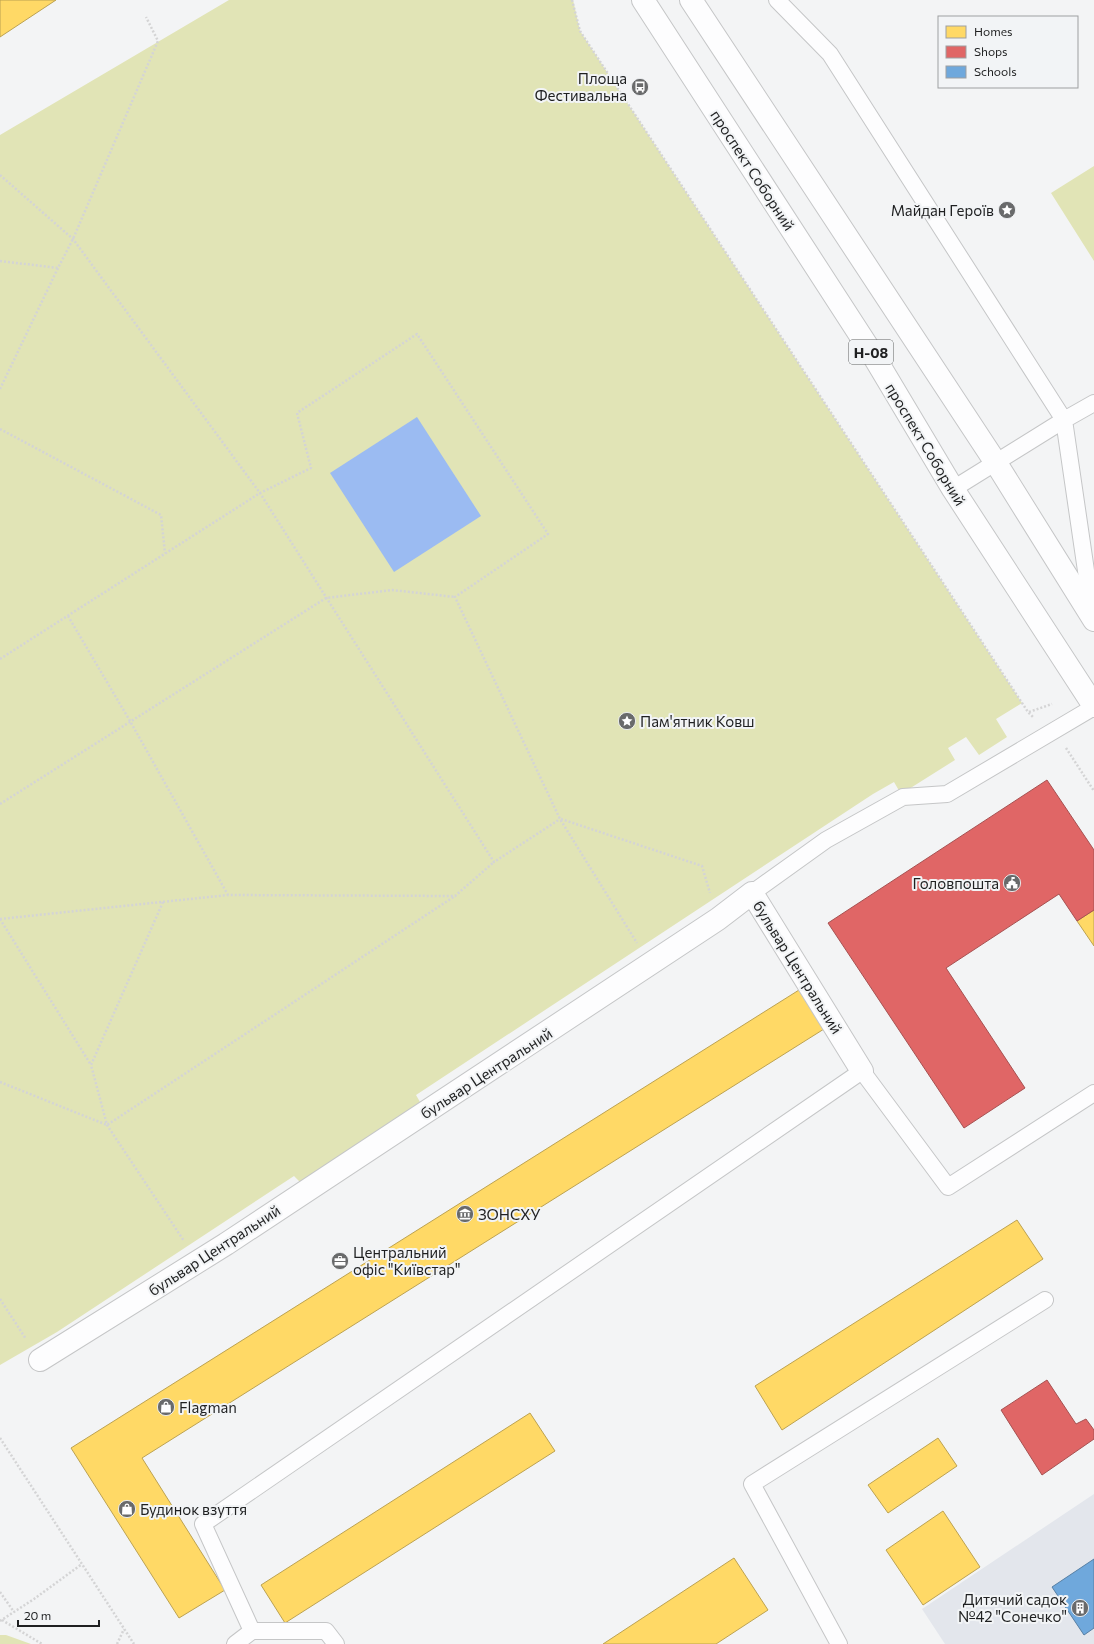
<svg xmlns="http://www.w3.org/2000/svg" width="1094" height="1644" font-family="Commissioner,sans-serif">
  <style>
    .built { fill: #e3e6ec }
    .green { fill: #e1e4b6 }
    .water { fill: #9bbbf2 }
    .homes { fill: #ffd966; stroke: #bca251 }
    .shops { fill: #e06666; stroke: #a65151 }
    .schools { fill: #6fa8dc; stroke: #577fa4 }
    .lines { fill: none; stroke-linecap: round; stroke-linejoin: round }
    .lane-casing { stroke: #c5c6c7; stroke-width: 18 }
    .street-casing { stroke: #c5c6c7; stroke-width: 24 }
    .primary-casing { stroke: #c5c6c7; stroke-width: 24 }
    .path { stroke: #d4d4d5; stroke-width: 2.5; stroke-dasharray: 2 2; stroke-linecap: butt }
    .lane { stroke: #fdfdfe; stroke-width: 16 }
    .street { stroke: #fdfdfe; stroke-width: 22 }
    .primary { stroke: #fdfdfe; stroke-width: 22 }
    .labels { text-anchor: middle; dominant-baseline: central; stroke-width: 4; stroke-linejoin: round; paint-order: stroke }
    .shield { fill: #f2f4f6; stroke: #5e6061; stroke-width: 1 }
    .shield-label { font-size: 14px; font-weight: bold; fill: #1f2021 }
    .poi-label { font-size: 15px; fill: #1f2021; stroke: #f2f4f6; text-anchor: start }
    .street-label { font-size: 15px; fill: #1f2021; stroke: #f2f4f6 }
  </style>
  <rect width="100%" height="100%" fill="#f3f4f5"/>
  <path class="built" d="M1094,1494v150h-149l-23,-35z"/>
  <path class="green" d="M229,0h344l7,31 442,672 -26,16 11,18 -28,18 -13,-18 -18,11 7,12 -54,34 -7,-12 -21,12 -457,301 4,7 -120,80 -6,-6 -237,156 -57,33v-1230z
    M1094,166v95l-43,-68z
    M0,1635h6l25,9h-31z"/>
  <path class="water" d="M417,417l64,99 -87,56 -64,-99z"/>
  <path class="homes" d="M0,0h56l-56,37z
    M1094,910v36l-17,-25z
    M799,990l25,39 -682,429 83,132 -46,28 -108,-170z
    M1017,1220l26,39 -261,171 -27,-44z
    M530,1413l25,38 -270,172 -24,-38z
    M938,1438l19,28 -69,47 -20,-28z
    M943,1511l37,56 -57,38 -37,-55z
    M734,1558l34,52 -52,34h-113z"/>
  <path class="shops" d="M1047,780l47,70v60l-17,11 -18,-27 -113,74 79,120 -61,40 -136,-205z
    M1047,1380l29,44 10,-5 8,11v9l-52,36 -41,-65z"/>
  <path class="schools" d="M1094,1559v69l-10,7 -32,-48z"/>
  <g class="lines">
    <defs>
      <path id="lane" d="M777,0l53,54 234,366 28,192
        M953,489l111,-69 30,-17
        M752,893l74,-53 77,-43 44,-3 147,-87
        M252,1631l-49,-107 659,-453 86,116 146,-94
        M235,1644l17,-13h74l10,13
        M839,1644l-87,-160 293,-184"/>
      <path id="street" d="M40,1360l186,-116 492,-325 34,-26 110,178"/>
      <path id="primary" d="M643,0l230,355 80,134 141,217
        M691,0l305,463 98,157"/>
    </defs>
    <use href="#lane" class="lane-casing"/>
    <use href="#street" class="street-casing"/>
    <use href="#primary" class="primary-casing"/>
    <path class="path" d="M572,0l8,31 448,681 5,5
      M0,175l73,64 187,254 234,369 66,-43
      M0,261l58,7
      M0,389l58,-121 15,-29 85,-198 -12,-24
      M0,429l161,86 4,38
      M68,616l62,105 98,174
      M0,659l260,-166 51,-25 -14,-55 120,-79 131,200 -93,63 105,222 77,124
      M1029,712l23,-8
      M1066,748l28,43
      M0,804l326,-206 66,-8 63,7
      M561,819l141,47 8,27
      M163,902l-72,163 16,60 77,116
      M0,919l228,-24 227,1 39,-34
      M0,919l91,146
      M0,1082l107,43 348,-229
      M0,1299l26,40
      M0,1438l134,206
      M0,1592l14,20
      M2,1620l40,24
      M0,1621l34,-22 48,-35
      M117,1644l7,-15"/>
    <use href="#lane" class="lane"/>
    <use href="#street" class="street"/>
    <use href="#primary" class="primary"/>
  </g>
  <defs>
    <symbol id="bus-disc" viewBox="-11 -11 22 22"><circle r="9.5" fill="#696a6b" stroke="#f2f4f6"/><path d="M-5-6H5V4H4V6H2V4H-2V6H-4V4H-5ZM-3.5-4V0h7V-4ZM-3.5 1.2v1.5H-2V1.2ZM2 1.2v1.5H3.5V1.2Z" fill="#fff"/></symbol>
    <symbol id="sight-disc" viewBox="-11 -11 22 22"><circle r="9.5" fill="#696a6b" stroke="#f2f4f6"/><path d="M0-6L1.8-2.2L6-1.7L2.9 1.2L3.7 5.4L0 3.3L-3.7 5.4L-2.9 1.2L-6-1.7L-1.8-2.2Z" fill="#fff"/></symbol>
    <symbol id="civic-disc" viewBox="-11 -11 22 22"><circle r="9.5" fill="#696a6b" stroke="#f2f4f6"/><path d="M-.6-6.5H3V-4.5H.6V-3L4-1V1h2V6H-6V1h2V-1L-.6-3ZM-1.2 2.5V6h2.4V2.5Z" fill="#fff"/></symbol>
    <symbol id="museum-disc" viewBox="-11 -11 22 22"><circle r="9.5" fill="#696a6b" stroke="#f2f4f6"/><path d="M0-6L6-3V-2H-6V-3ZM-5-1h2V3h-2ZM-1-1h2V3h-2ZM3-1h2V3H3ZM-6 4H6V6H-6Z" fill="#fff"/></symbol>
    <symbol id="office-disc" viewBox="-11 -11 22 22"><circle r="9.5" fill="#696a6b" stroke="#f2f4f6"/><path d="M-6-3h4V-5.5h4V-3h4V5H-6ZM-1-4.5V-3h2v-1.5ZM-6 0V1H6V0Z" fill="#fff"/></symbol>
    <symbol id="shop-disc" viewBox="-11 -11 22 22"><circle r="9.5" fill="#696a6b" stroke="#f2f4f6"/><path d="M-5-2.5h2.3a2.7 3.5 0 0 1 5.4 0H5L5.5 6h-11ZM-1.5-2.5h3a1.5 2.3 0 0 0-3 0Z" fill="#fff"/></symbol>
    <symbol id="building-disc" viewBox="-11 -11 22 22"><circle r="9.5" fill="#696a6b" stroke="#f2f4f6"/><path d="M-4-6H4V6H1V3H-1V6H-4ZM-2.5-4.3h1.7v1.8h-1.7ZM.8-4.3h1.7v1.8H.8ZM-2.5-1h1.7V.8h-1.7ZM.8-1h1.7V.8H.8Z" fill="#fff"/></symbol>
  </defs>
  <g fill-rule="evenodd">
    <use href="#bus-disc" x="630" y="77" width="20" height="20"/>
    <use href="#sight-disc" x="997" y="200" width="20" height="20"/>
    <use href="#sight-disc" x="617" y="711" width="20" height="20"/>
    <use href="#civic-disc" x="1002" y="873" width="20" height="20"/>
    <use href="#museum-disc" x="455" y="1204" width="20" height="20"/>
    <use href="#office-disc" x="330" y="1251" width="20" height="20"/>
    <use href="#shop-disc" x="156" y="1397" width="20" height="20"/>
    <use href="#shop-disc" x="117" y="1499" width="20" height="20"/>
    <use href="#building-disc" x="1070" y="1598" width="20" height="20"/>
  </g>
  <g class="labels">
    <rect class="shield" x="849" y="340" width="44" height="24" rx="3"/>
    <g class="shield-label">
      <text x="871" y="352">Н-08</text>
    </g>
    <g class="poi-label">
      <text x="627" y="78" text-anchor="end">Площа<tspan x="627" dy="17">Фестивальна</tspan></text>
      <text x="994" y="210" text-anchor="end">Майдан Героїв</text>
      <text x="640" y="721">Пам'ятник Ковш</text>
      <text x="999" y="883" text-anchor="end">Головпошта</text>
      <text x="478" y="1214">ЗОНСХУ</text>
      <text x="353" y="1252">Центральний<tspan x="353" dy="17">офіс "Київстар"</tspan></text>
      <text x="179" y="1407">Flagman</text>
      <text x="140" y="1509">Будинок взуття</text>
      <text x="1067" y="1599" text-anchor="end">Дитячий садок<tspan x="1067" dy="17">№42 "Сонечко"</tspan></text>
    </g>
    <g class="street-label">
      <text transform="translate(753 170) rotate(57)">проспект Соборний</text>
      <text transform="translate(926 444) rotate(59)">проспект Соборний</text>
      <text transform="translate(798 967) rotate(58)">бульвар Центральний</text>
      <text transform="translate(486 1073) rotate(-33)">бульвар Центральний</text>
      <text transform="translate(214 1250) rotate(-33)">бульвар Центральний</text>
    </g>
  </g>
  <rect x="938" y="16" width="140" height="72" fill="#f2f4f6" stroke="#9e9fa1"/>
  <rect x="946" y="26" width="20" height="12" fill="#ffd966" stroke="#9e9fa1"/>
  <text x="974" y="36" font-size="12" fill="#1f2021">Homes</text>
  <rect x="946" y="46" width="20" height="12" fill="#e06666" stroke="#9e9fa1"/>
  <text x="974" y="56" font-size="12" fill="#1f2021">Shops</text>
  <rect x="946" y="66" width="20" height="12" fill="#6fa8dc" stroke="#9e9fa1"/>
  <text x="974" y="76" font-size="12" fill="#1f2021">Schools</text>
  <path d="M18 1620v6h81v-6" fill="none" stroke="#1f2021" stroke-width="2"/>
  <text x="24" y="1620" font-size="12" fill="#1f2021" stroke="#f2f4f6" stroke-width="3" paint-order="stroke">20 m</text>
</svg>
